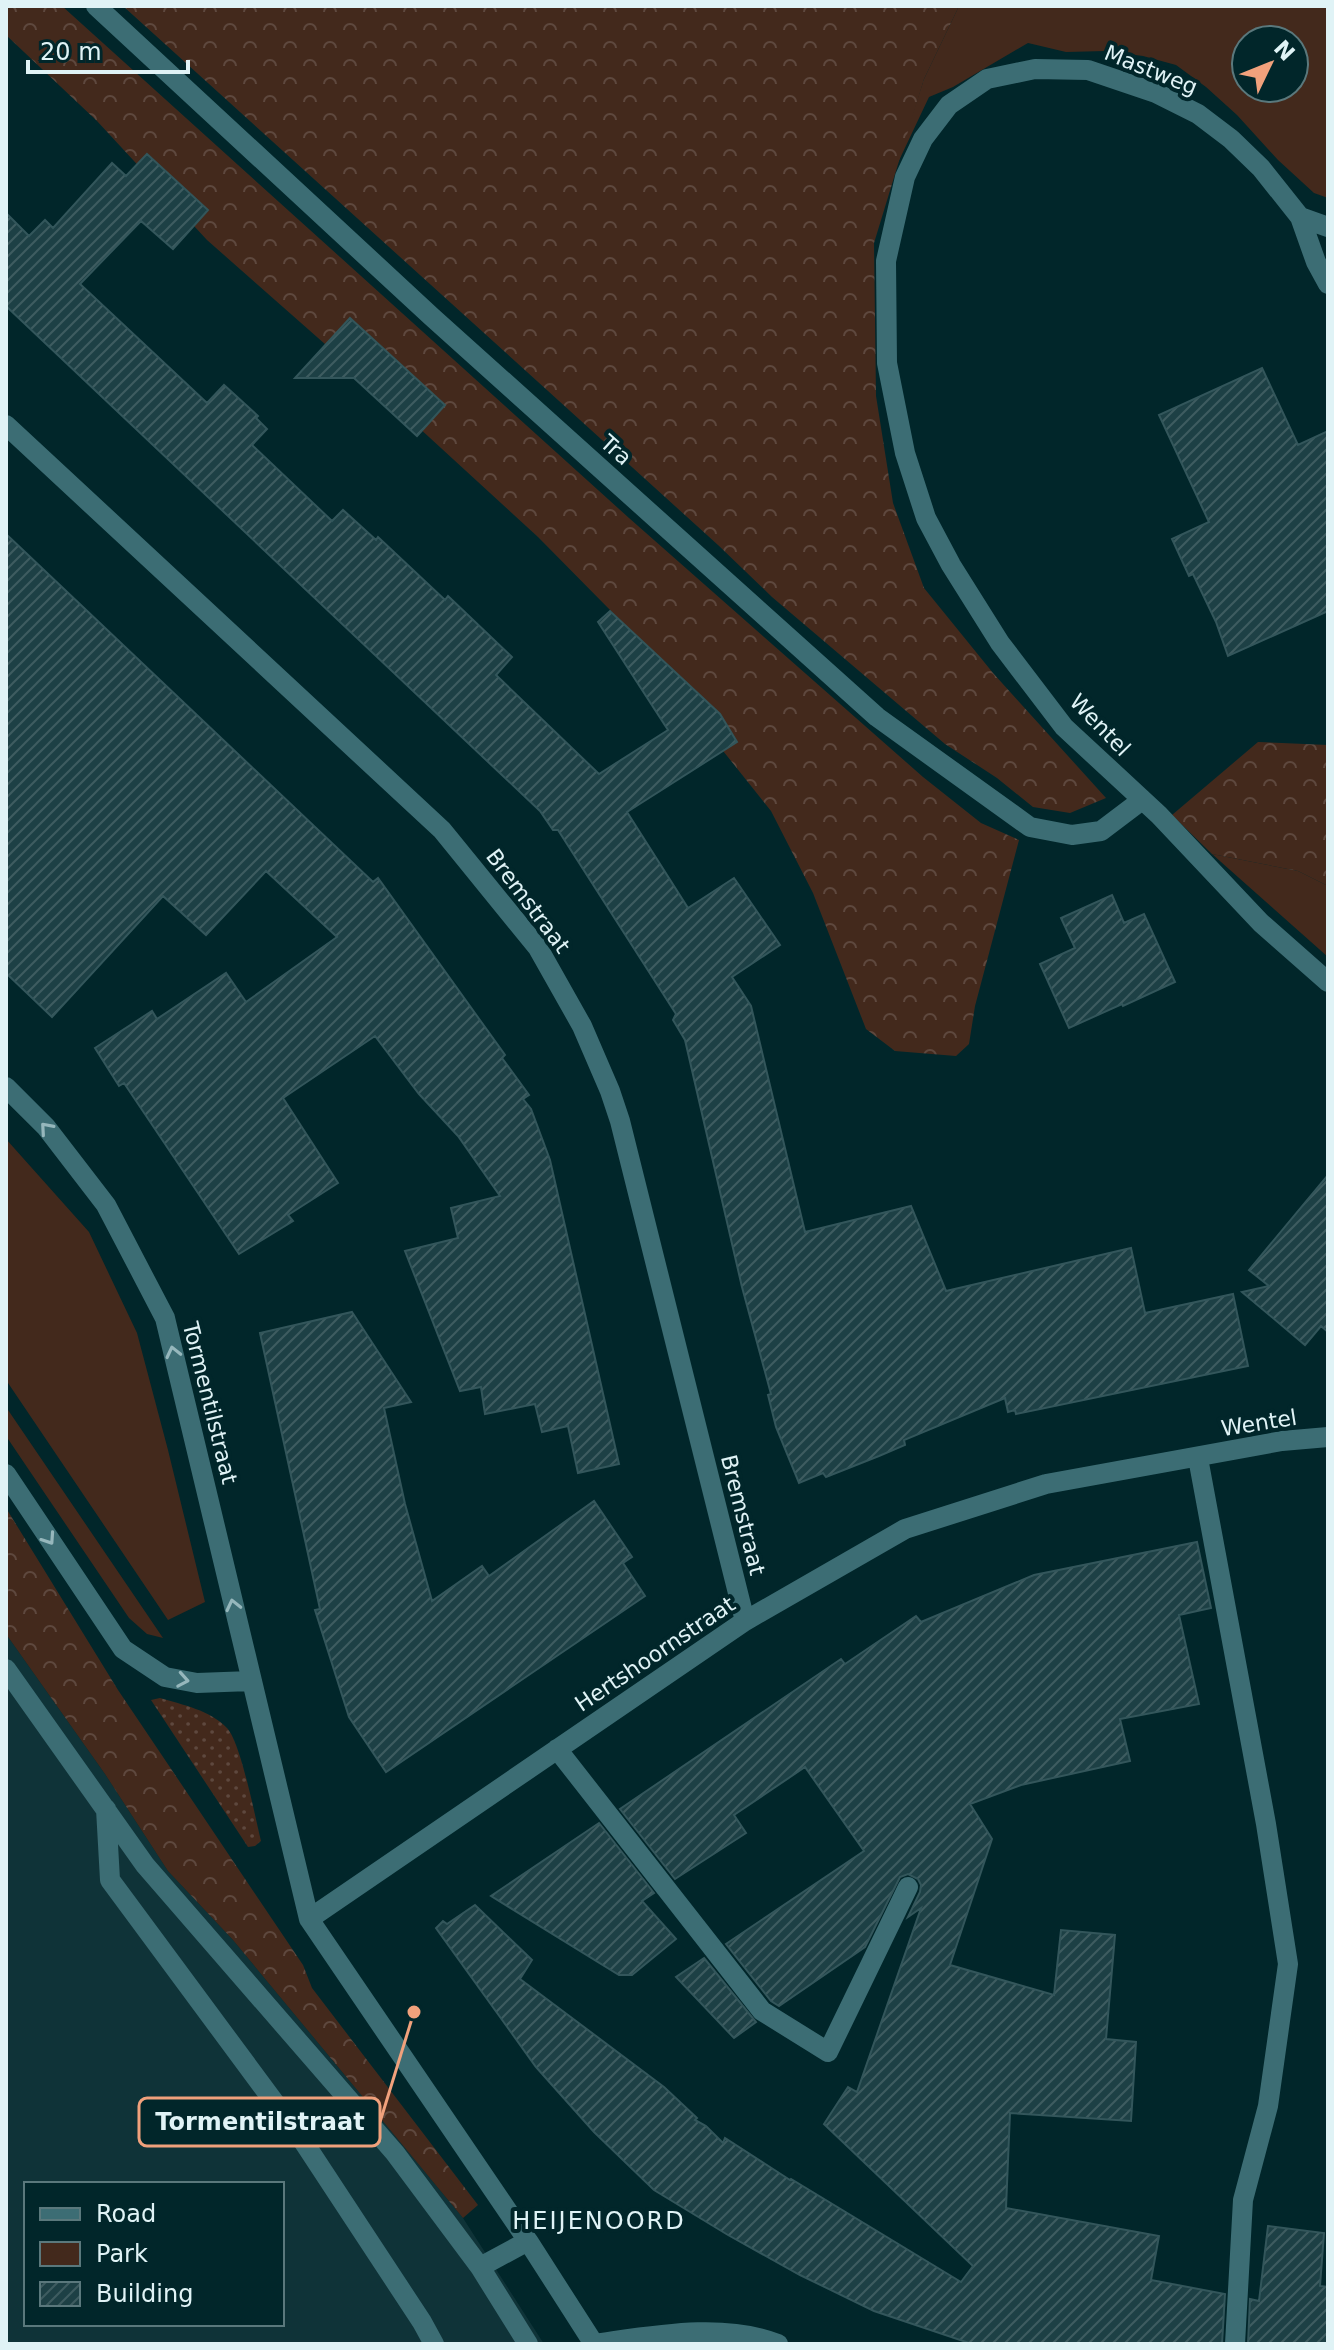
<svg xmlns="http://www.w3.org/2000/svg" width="1334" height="2350" font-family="'DejaVu Sans',sans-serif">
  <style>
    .built { fill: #0f3338; fill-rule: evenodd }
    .green { fill: #43291c; fill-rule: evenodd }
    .forest { fill: url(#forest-crowns) }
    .garden { fill: url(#garden-dots) }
    .building { fill: url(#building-hatch); stroke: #33565b; stroke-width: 2 }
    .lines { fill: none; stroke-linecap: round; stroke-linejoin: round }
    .minor { stroke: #3c6d74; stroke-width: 20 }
    .oneway { stroke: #96b7bc }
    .labels { text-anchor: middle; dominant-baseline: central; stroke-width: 8; stroke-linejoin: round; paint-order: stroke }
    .street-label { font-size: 22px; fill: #e0f3f6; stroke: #01262a }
    .neighbourhood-label { font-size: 24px; letter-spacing: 2px; fill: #e0f3f6; stroke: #01262a }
    .leader { fill: none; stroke: #f1a17c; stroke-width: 3 }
    .callout-dot { fill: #f1a17c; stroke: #01262a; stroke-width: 3 }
    .callout { fill: #01262a; stroke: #f1a17c; stroke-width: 3 }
    .callout-label { font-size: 24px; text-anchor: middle; font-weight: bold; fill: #e0f3f6 }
  </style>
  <defs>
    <pattern id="forest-crowns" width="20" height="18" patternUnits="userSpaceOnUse" patternTransform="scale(2)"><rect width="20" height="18" fill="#43291c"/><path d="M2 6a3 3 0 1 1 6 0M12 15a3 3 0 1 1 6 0" fill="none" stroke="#5e483e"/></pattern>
    <pattern id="garden-dots" width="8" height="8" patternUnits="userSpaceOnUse" patternTransform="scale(2)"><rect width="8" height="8" fill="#43291c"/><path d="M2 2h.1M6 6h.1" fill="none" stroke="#5e483e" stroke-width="1.8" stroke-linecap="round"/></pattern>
    <pattern id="building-hatch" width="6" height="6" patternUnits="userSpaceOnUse" patternTransform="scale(2)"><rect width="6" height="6" fill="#1d4045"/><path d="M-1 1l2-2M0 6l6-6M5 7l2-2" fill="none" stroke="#3e5c60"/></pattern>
  </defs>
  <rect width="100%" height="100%" fill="#01262a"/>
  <path class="built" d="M6,1634l99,140 63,97 65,69 230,278 81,126h-538zM26,2184h256v140h-256z"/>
  <path class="green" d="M959,6h369v192l-14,-5 -36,-33 -41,-45 -31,-28 -30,-22 -33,-9 -37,-5 -40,1 -38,-9 -75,44 -24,10 -34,72 29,-90zM1246,40h48v48h-48z
    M1212,854l86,17 30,15v71z
    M6,1139l83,93 48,101 31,117 37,152 -37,18 -162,-240z
    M6,1407l157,231 -16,-4 -18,-16 -123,-182z"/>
  <path class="forest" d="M6,6h56l567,512 294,259 58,46 38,17 -44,166 -6,38 -13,12 -61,-5 -29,-22 -53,-136 -42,-82 -158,-198 -75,-76 -145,-133 -186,-164 -110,-119 -91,-86z
    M123,6h836l-35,73 -50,164 2,153 17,107 31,85 69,85 113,125 -36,15 -37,-6 -36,-29 -52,-34 -173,-147 -54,-52z
    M1258,742l70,3v141l-30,-15 -86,-17 -40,-39z
    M6,1508l112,182 185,275 9,23 166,217 -15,13 -230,-278 -65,-69 -63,-97 -99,-140z"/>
  <path class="garden" d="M160,1698c23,7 50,12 67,30 14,15 28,89 34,113l-6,5 -7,1 -97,-147z"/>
  <path class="building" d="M147,154l61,56 -35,39 -32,-28 -61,63 127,119 17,-18 34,31 -2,2 11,11 -15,16 80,76 11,-11 33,30 2,-3 67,63 3,-4 64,61 -16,18 103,99 69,-44 -70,-108 12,-11 110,103 17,28 -110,70 61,96 46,-30 46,67 -48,32 19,29 54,226 106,-26 35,85 185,-43 14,65 88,-19 15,72 -232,48 -1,-4 -7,2 -3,-14 -101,42 1,5 -26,11 -53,21 -3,-4 -24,10 -23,-56 -8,-32 3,-1 -29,-107 -57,-247 -12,-20 3,-6 -118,-184h-5l-13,-19 -534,-505v-93l23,23 16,-16 8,8 59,-65 14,13z
    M350,318l95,87 -28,31 -63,-58h-59z
    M1262,368l36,77 30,-14v180l-100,45 -12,-34 -23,-48 -4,2 -17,-37 37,-17 -50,-107z
    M6,534l367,348 5,-4 127,177 -3,3 27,37 -6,4 8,10 19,51 69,304 -41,9 -10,-47 -26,6 -7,-28 -50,10 -4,-27 -21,4 -55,-140 53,-13 -7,-30 49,-12 -42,-60 -39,-42 -44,-58 -92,62 55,85 -50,32 5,6 -54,33 -115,-171 -5,3 -24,-38 57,-37 5,8 69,-46 20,29 91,-65 -71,-66 -60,64 -43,-39 -111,121 -46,-44z
    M1112,895l12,28 20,-9 31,68 -52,24 -1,-2 -53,24 -29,-64 35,-16 -14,-30z
    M1328,1175v157l-7,-6 -16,19 -63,-53 27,-6 -20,-16z
    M352,1312l59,90 -27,6 21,96 27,97 50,-35 7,10 105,-75 38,56 -9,6 22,33 -259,176 -37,-55 -34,-107 5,-1 -60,-276z
    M1197,1542l14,66 -32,7 20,89 -79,15 10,42 -109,24 -51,19 22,35 -42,126 104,30 7,-65 54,5 -9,104 30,3 -5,79 -121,-8 -4,95 153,28 -8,44 74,14 -3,50h-250l-98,-33 -74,-36 -72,-40 -74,-45 -60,-58 -58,-65 -100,-139 7,-7 4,3 28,-19 57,55 -12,19 144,108 33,31 -2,2 11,6 17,17 2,-5 65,42 1,-1 170,103 12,-16 -149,-142 24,-37 9,5 64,-184 -13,9 12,-25 1,-7 -3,-6 -10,-5 -8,3 -35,70 -86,59 -8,-5 -45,-57 138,-93 -59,-84 -71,48 12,18 -71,46 -55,-70 221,-150 4,5 71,-48 5,6 113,-47z
    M599,1823l55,70 -12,8 34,38 -44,36h-13l-128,-79z
    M704,1958l52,64 -22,16 -58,-61z
    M1268,2226l56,7 -4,53 8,1v57h-80l2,-45 9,2z"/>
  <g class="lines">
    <path class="minor" d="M96,6l336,311 445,400 153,110 42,8 29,-4 41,-31
      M1300,217l16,45 12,22
      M1328,227l-28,-10 -39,-49 -30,-29 -33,-25 -42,-21 -68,-23 -53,-1 -48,10 -38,26 -26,34 -18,38 -19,84 1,102 18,90 21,65 25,47 49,78 64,84 95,88 102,108 67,59
      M6,425l436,405 96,118 44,78 28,65 10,30 125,500
      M6,1087l40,40 60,78 59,113 144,601 219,322 66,103
      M1198,1458l68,366 22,140 -20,142 -25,94 -8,144
      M6,1474l117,175 42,28 32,6 54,-2
      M6,1669l139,196 250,288 85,114 48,77
      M557,1749l205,262 66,41 80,-165
      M106,1809l4,71 193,261 119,181 12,22
      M309,1919l436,-298 160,-92 141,-45 236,-43 46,-4
      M480,2267l48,-26
      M594,2344c58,-8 129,-22 184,0"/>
  </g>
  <defs><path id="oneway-chevron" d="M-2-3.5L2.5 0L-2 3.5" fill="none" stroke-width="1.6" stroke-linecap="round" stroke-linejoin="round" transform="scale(2)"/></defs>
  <g class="oneway">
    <use href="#oneway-chevron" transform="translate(46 1128) rotate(-131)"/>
    <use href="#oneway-chevron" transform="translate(173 1352) rotate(-103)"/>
    <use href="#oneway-chevron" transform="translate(49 1539) rotate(56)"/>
    <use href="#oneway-chevron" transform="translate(233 1605) rotate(-103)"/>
    <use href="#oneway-chevron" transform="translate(183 1680) rotate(10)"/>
  </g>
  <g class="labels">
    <g class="street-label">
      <text transform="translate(1151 70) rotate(22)">Mastweg</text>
      <text transform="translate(616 450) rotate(42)">Tra</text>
      <text transform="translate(1100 725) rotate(46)">Wentel</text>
      <text transform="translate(528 901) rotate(53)">Bremstraat</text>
      <text transform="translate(210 1403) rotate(76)">Tormentilstraat</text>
      <text transform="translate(1259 1423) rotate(-9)">Wentel</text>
      <text transform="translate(743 1515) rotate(76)">Bremstraat</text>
      <text transform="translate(655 1654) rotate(-34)">Hertshoornstraat</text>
    </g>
    <g class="neighbourhood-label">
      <text x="599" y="2221">HEIJENOORD</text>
    </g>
  </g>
  <path class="leader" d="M414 2012L380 2122"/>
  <circle class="callout-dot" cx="414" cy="2012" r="8"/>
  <rect class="callout" x="139" y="2098" width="241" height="48" rx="8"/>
  <g class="callout-label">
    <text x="260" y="2130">Tormentilstraat</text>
  </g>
  <rect width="1334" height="2350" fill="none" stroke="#e0f3f6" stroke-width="16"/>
  <rect x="24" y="2182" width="260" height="144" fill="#01262a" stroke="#5a787c" stroke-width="2"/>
  <rect x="40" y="2208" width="40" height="12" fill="#3c6d74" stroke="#5a787c" stroke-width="2"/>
  <text x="96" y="2222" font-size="24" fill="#e0f3f6">Road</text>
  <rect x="40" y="2242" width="40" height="24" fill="#43291c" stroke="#5a787c" stroke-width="2"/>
  <text x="96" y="2262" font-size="24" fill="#e0f3f6">Park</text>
  <rect x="40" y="2282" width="40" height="24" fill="url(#building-hatch)" stroke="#5a787c" stroke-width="2"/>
  <text x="96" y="2302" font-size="24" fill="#e0f3f6">Building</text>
  <g transform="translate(1270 64) rotate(47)"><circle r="38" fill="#01262a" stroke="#5a787c" stroke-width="2"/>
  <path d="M0-6L14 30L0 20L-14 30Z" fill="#f1a17c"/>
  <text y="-12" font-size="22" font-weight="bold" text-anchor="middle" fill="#e0f3f6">N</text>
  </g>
  <path d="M28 60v12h160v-12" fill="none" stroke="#e0f3f6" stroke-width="4"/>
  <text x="40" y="60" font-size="24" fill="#e0f3f6" stroke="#01262a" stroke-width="6" paint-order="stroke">20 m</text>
</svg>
